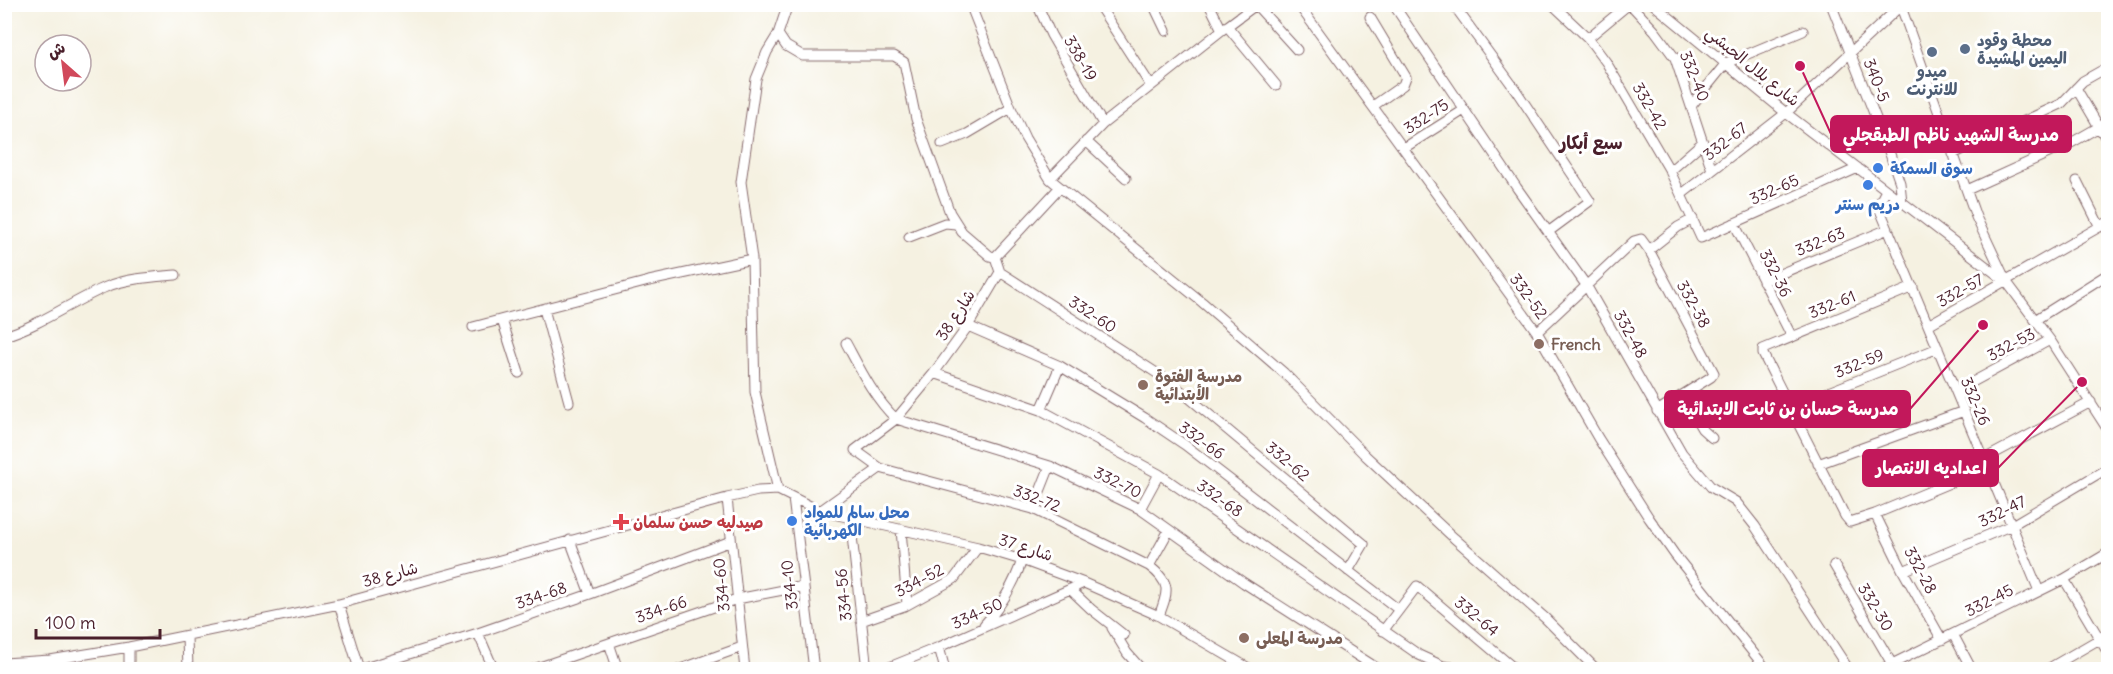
<svg xmlns="http://www.w3.org/2000/svg" width="2113" height="674" font-family="Delius,'Playpen Sans Arabic',sans-serif">
  <style>
    .lines { fill: none; stroke-linecap: round; stroke-linejoin: round }
    .minor-casing { stroke: #86686b; stroke-width: 11 }
    .minor { stroke: #fff; stroke-width: 9 }
    .service-dot { fill: #5c6f8a; stroke: #fff; stroke-width: 2 }
    .shop-dot { fill: #3f7fe0; stroke: #fff; stroke-width: 2 }
    .education-dot { fill: #8d6e63; stroke: #fff; stroke-width: 2 }
    .health-dot { fill: #e0444e; stroke: #fff; stroke-width: 2 }
    .labels { text-anchor: middle; dominant-baseline: central; stroke-width: 6; stroke-linejoin: round; paint-order: stroke }
    .service-label { font-size: 16px; font-weight: bold; fill: #4e5e75; stroke: #fff; text-anchor: start }
    .street-label { font-size: 16px; fill: #4a1f2b; stroke: #fff }
    .shop-label { font-size: 16px; font-weight: bold; fill: #366cbe; stroke: #fff; text-anchor: start }
    .education-label { font-size: 16px; font-weight: bold; fill: #785e54; stroke: #fff; text-anchor: start }
    .health-label { font-size: 16px; font-weight: bold; fill: #be3a42; stroke: #fff; text-anchor: start }
    .neighbourhood-label { font-size: 18px; font-weight: bold; fill: #4a1f2b; stroke: #fff }
    .leader { fill: none; stroke: #c2185b; stroke-width: 2 }
    .callout-dot { fill: #c2185b; stroke: #fff; stroke-width: 2 }
    .callout { fill: #c2185b; stroke: #c2185b; stroke-width: 2 }
    .callout-label { font-size: 18px; text-anchor: middle; font-weight: bold; fill: #fff }
  </style>
  <rect width="100%" height="100%" fill="#fff"/>
  <filter id="ink" filterUnits="userSpaceOnUse"><feTurbulence type="fractalNoise" baseFrequency=".0167" numOctaves="2"/><feDisplacementMap in="SourceGraphic" scale="12" xChannelSelector="R" yChannelSelector="G"/><feConvolveMatrix kernelMatrix="1 2 1 2 8 2 1 2 1" color-interpolation-filters="sRGB"/></filter>
  <filter id="wash" filterUnits="userSpaceOnUse"><feTurbulence type="fractalNoise" baseFrequency=".008" numOctaves="4" result="noise"/><feDisplacementMap in="SourceGraphic" scale="24" xChannelSelector="R" yChannelSelector="G"/><feGaussianBlur stdDeviation="1.35" result="paint"/><feColorMatrix in="noise" values="0 0 0 0 0 0 0 0 0 0 0 0 0 0 0 0 0 1.4 0 .05"/><feComposite in="paint" operator="in"/></filter>
  <g filter="url(#wash)">
    <rect width="100%" height="100%" fill="#f5f1e1"/>
  </g>
  <g filter="url(#ink)">
    <g class="lines">
      <defs>
        <path id="minor" d="M970,4l41,104 14,30 25,41 152,123 82,71 82,83 88,82 91,80 52,52
          M1037,4l14,31 52,89
          M1098,4l53,82
          M1153,4l13,27
          M1209,4l13,26
          M1298,4l239,328 61,106 51,80 26,37 92,115
          M1393,4l124,184 69,97 96,168 29,34 25,15 19,24 94,144
          M1453,4l62,85 75,112 -42,31
          M1552,4l36,34 18,24 64,109 31,67 157,-70
          M1630,4l25,27 20,27 37,112
          M1653,4l133,109 218,167
          M1831,4l59,150 10,29 2,19
          M1900,4l76,213 30,64 44,59 58,90
          M1256,5l41,45
          M1370,17l36,60 -3,8 -30,21
          M1227,26l49,59
          M778,34l8,12 17,10h91l10,6 12,57 34,94 12,19 28,24 5,1
          M1588,38l41,-34
          M2076,88l32,54
          M1692,105l34,-42 77,-32
          M1086,141l40,37
          M942,144l25,-10 44,-26
          M1404,148l60,-38
          M1953,154l108,-50 22,-23 25,-14
          M1670,171l33,-29
          M1050,179l53,-55 119,-94 35,-26
          M2077,181l23,46
          M1060,187l-65,70 5,15 -32,54 -34,47 -38,46 -41,31 25,18 153,41 116,57c23,17 19,26 10,50
          M1886,190l-7,14 1,6 159,381
          M1967,190l104,-47 28,-16
          M1682,194l104,-81 109,-102 9,-6
          M1734,223l58,114
          M909,237l36,-14 11,1
          M1649,250l65,123 -3,4 -54,34
          M1000,272l169,109 195,163 -16,27
          M1763,281l125,-52
          M1913,287l-150,62v5l82,162 5,6 25,-8 113,-47
          M544,309l25,93
          M502,320l17,53
          M2035,320l73,-46
          M1928,325l180,-103
          M968,326l92,40 85,52 40,27 214,165
          M473,327l176,-46 103,-22
          M1537,332l97,-91 7,-2 8,11 29,-23 15,-8
          M4,336c37,-11 67,-34 102,-49 22,-9 47,-10 70,-12
          M846,343c14,26 28,55 50,76l154,47 90,43 104,74 136,87
          M934,373l107,37 118,64 260,181 24,11 32,4
          M1956,391l94,-51
          M1682,395l20,34 10,9
          M1791,407l147,-59
          M1041,410l19,-44
          M1984,459l107,-57
          M1818,464l146,-53
          M778,490l-23,-98 -3,-133 -11,-77 15,-103 11,-27 11,-18 10,-30
          M727,498l18,172
          M793,498l21,172
          M1033,509l17,-43
          M1140,509l19,-35
          M820,511l60,-43
          M1875,514l28,57 39,69
          M850,518l17,152
          M901,529l6,76
          M570,540l20,54
          M1834,565l58,99
          M1149,566l20,-36
          M1903,571l109,-46 96,-57
          M2064,579l44,74
          M1070,589l21,20 33,26
          M339,604l20,65
          M861,621l46,-16 47,-26 24,-32
          M984,625c17,-19 30,-40 38,-65
          M1112,628l15,25 15,17
          M1383,631l34,-45 99,84
          M478,633l16,37
          M1953,634l19,36
          M187,636l1,34
          M609,643l9,27
          M939,647l6,23
          M4,663l46,-3 79,-13 210,-43 388,-106 31,-7 20,-1 42,21 158,36 44,13 62,23 75,33 93,54
          M129,670v-23
          M358,670l120,-37 112,-39 141,-53
          M531,670l206,-71 67,-13
          M678,670l64,-23
          M882,670l57,-23 145,-64
          M1880,670l184,-91 44,-26
          M2046,670l62,-36"/>
      </defs>
      <use href="#minor" class="minor-casing"/>
      <use href="#minor" class="minor"/>
    </g>
  </g>
  <g class="service-dot">
    <circle cx="1965" cy="49" r="6"/>
    <circle cx="1932" cy="52" r="6"/>
  </g>
  <g class="shop-dot">
    <circle cx="1878" cy="168" r="6"/>
    <circle cx="1868" cy="185" r="6"/>
    <circle cx="792" cy="521" r="6"/>
  </g>
  <g class="education-dot">
    <circle cx="1539" cy="344" r="6"/>
    <circle cx="1143" cy="385" r="6"/>
    <circle cx="1244" cy="638" r="6"/>
  </g>
  <path class="health-dot" d="M618 513h6v6h6v6h-6v6h-6v-6h-6v-6h6z"/>
  <g class="labels">
    <g class="service-label">
      <text x="1977" y="40">محطة وقود<tspan x="1977" dy="18">اليمين المشيدة</tspan></text>
      <text x="1932" y="71" text-anchor="middle">ميدو<tspan x="1932" dy="18">للانترنت</tspan></text>
    </g>
    <g class="street-label">
      <text transform="translate(1081 58) rotate(60)">338-19</text>
      <text transform="translate(1753 66) rotate(39)">شارع بلال الحبشي</text>
      <text transform="translate(1695 76) rotate(68)">332-40</text>
      <text transform="translate(1877 80) rotate(69)">340-5</text>
      <text transform="translate(1650 106) rotate(60)">332-42</text>
      <text transform="translate(1426 116) rotate(-33)">332-75</text>
      <text transform="translate(1725 141) rotate(-38)">332-67</text>
      <text transform="translate(1774 189) rotate(-24)">332-65</text>
      <text transform="translate(1820 241) rotate(-22)">332-63</text>
      <text transform="translate(1776 273) rotate(63)">332-36</text>
      <text transform="translate(1960 290) rotate(-29)">332-57</text>
      <text transform="translate(1529 296) rotate(54)">332-52</text>
      <text transform="translate(1694 304) rotate(61)">332-38</text>
      <text transform="translate(1832 304) rotate(-22)">332-61</text>
      <text transform="translate(1093 314) rotate(33)">332-60</text>
      <text transform="translate(955 315) rotate(-57)">شارع 38</text>
      <text transform="translate(1631 334) rotate(61)">332-48</text>
      <text transform="translate(2011 344) rotate(-28)">332-53</text>
      <text transform="translate(1859 363) rotate(-22)">332-59</text>
      <text transform="translate(1976 401) rotate(67)">332-26</text>
      <text transform="translate(1202 440) rotate(36)">332-66</text>
      <text transform="translate(1288 461) rotate(40)">332-62</text>
      <text transform="translate(1118 482) rotate(26)">332-70</text>
      <text transform="translate(1037 498) rotate(21)">332-72</text>
      <text transform="translate(1220 498) rotate(35)">332-68</text>
      <text transform="translate(2002 511) rotate(-26)">332-47</text>
      <text transform="translate(1026 547) rotate(18)">شارع 37</text>
      <text transform="translate(1921 570) rotate(62)">332-28</text>
      <text transform="translate(390 574) rotate(-15)">شارع 38</text>
      <text transform="translate(919 580) rotate(-28)">334-52</text>
      <text transform="translate(721 585) rotate(-96)">334-60</text>
      <text transform="translate(789 585) rotate(-97)">334-10</text>
      <text transform="translate(541 595) rotate(-19)">334-68</text>
      <text transform="translate(843 595) rotate(-96)">334-56</text>
      <text transform="translate(1989 600) rotate(-27)">332-45</text>
      <text transform="translate(1876 607) rotate(59)">332-30</text>
      <text transform="translate(661 609) rotate(-19)">334-66</text>
      <text transform="translate(977 613) rotate(-24)">334-50</text>
      <text transform="translate(1477 616) rotate(40)">332-64</text>
    </g>
    <g class="shop-label">
      <text x="1890" y="168">سوق السمكة</text>
      <text x="1868" y="204" text-anchor="middle">دريم سنتر</text>
      <text x="804" y="512">محل سالم للمواد<tspan x="804" dy="18">الكهربائية</tspan></text>
    </g>
    <g class="education-label">
      <text x="1551" y="344">French</text>
      <text x="1155" y="376">مدرسة الفتوة<tspan x="1155" dy="18">الأبتدائية</tspan></text>
      <text x="1256" y="638">مدرسة المعلى</text>
    </g>
    <g class="health-label">
      <text x="633" y="522">صيدليه حسن سلمان</text>
    </g>
    <g class="neighbourhood-label">
      <text x="1591" y="142">سبع أبكار</text>
    </g>
  </g>
  <path class="leader" d="M1800 66L1831 134M1983 325L1910 409M2082 382L1998 468"/>
  <g class="callout-dot">
    <circle cx="1800" cy="66" r="6"/>
    <circle cx="1983" cy="325" r="6"/>
    <circle cx="2082" cy="382" r="6"/>
  </g>
  <g class="callout">
    <rect x="1831" y="116" width="240" height="36" rx="6"/>
    <rect x="1665" y="391" width="245" height="36" rx="6"/>
    <rect x="1863" y="450" width="135" height="36" rx="6"/>
  </g>
  <g class="callout-label">
    <text x="1951" y="141">مدرسة الشهيد ناظم الطبقجلي</text>
    <text x="1788" y="415">مدرسة حسان بن ثابت الابتدائية</text>
    <text x="1931" y="474">اعداديه الانتصار</text>
  </g>
  <rect width="2113" height="674" fill="none" stroke="#fff" stroke-width="24"/>
  <g transform="translate(63 63) rotate(332)"><circle r="28" fill="#ffffff" stroke="#b7a5aa" stroke-width="1.5"/>
  <path d="M0-4.5L10 22L0 15L-10 22Z" fill="#d1495b"/>
  <text y="-9" font-size="16" font-weight="bold" text-anchor="middle" fill="#4a1f2b">ش</text>
  </g>
  <path d="M36 629v9h124v-9" fill="none" stroke="#4a1f2b" stroke-width="3"/>
  <text x="45" y="629" font-size="18" fill="#4a1f2b" stroke="#ffffff" stroke-width="4.5" paint-order="stroke">100 m</text>
</svg>
